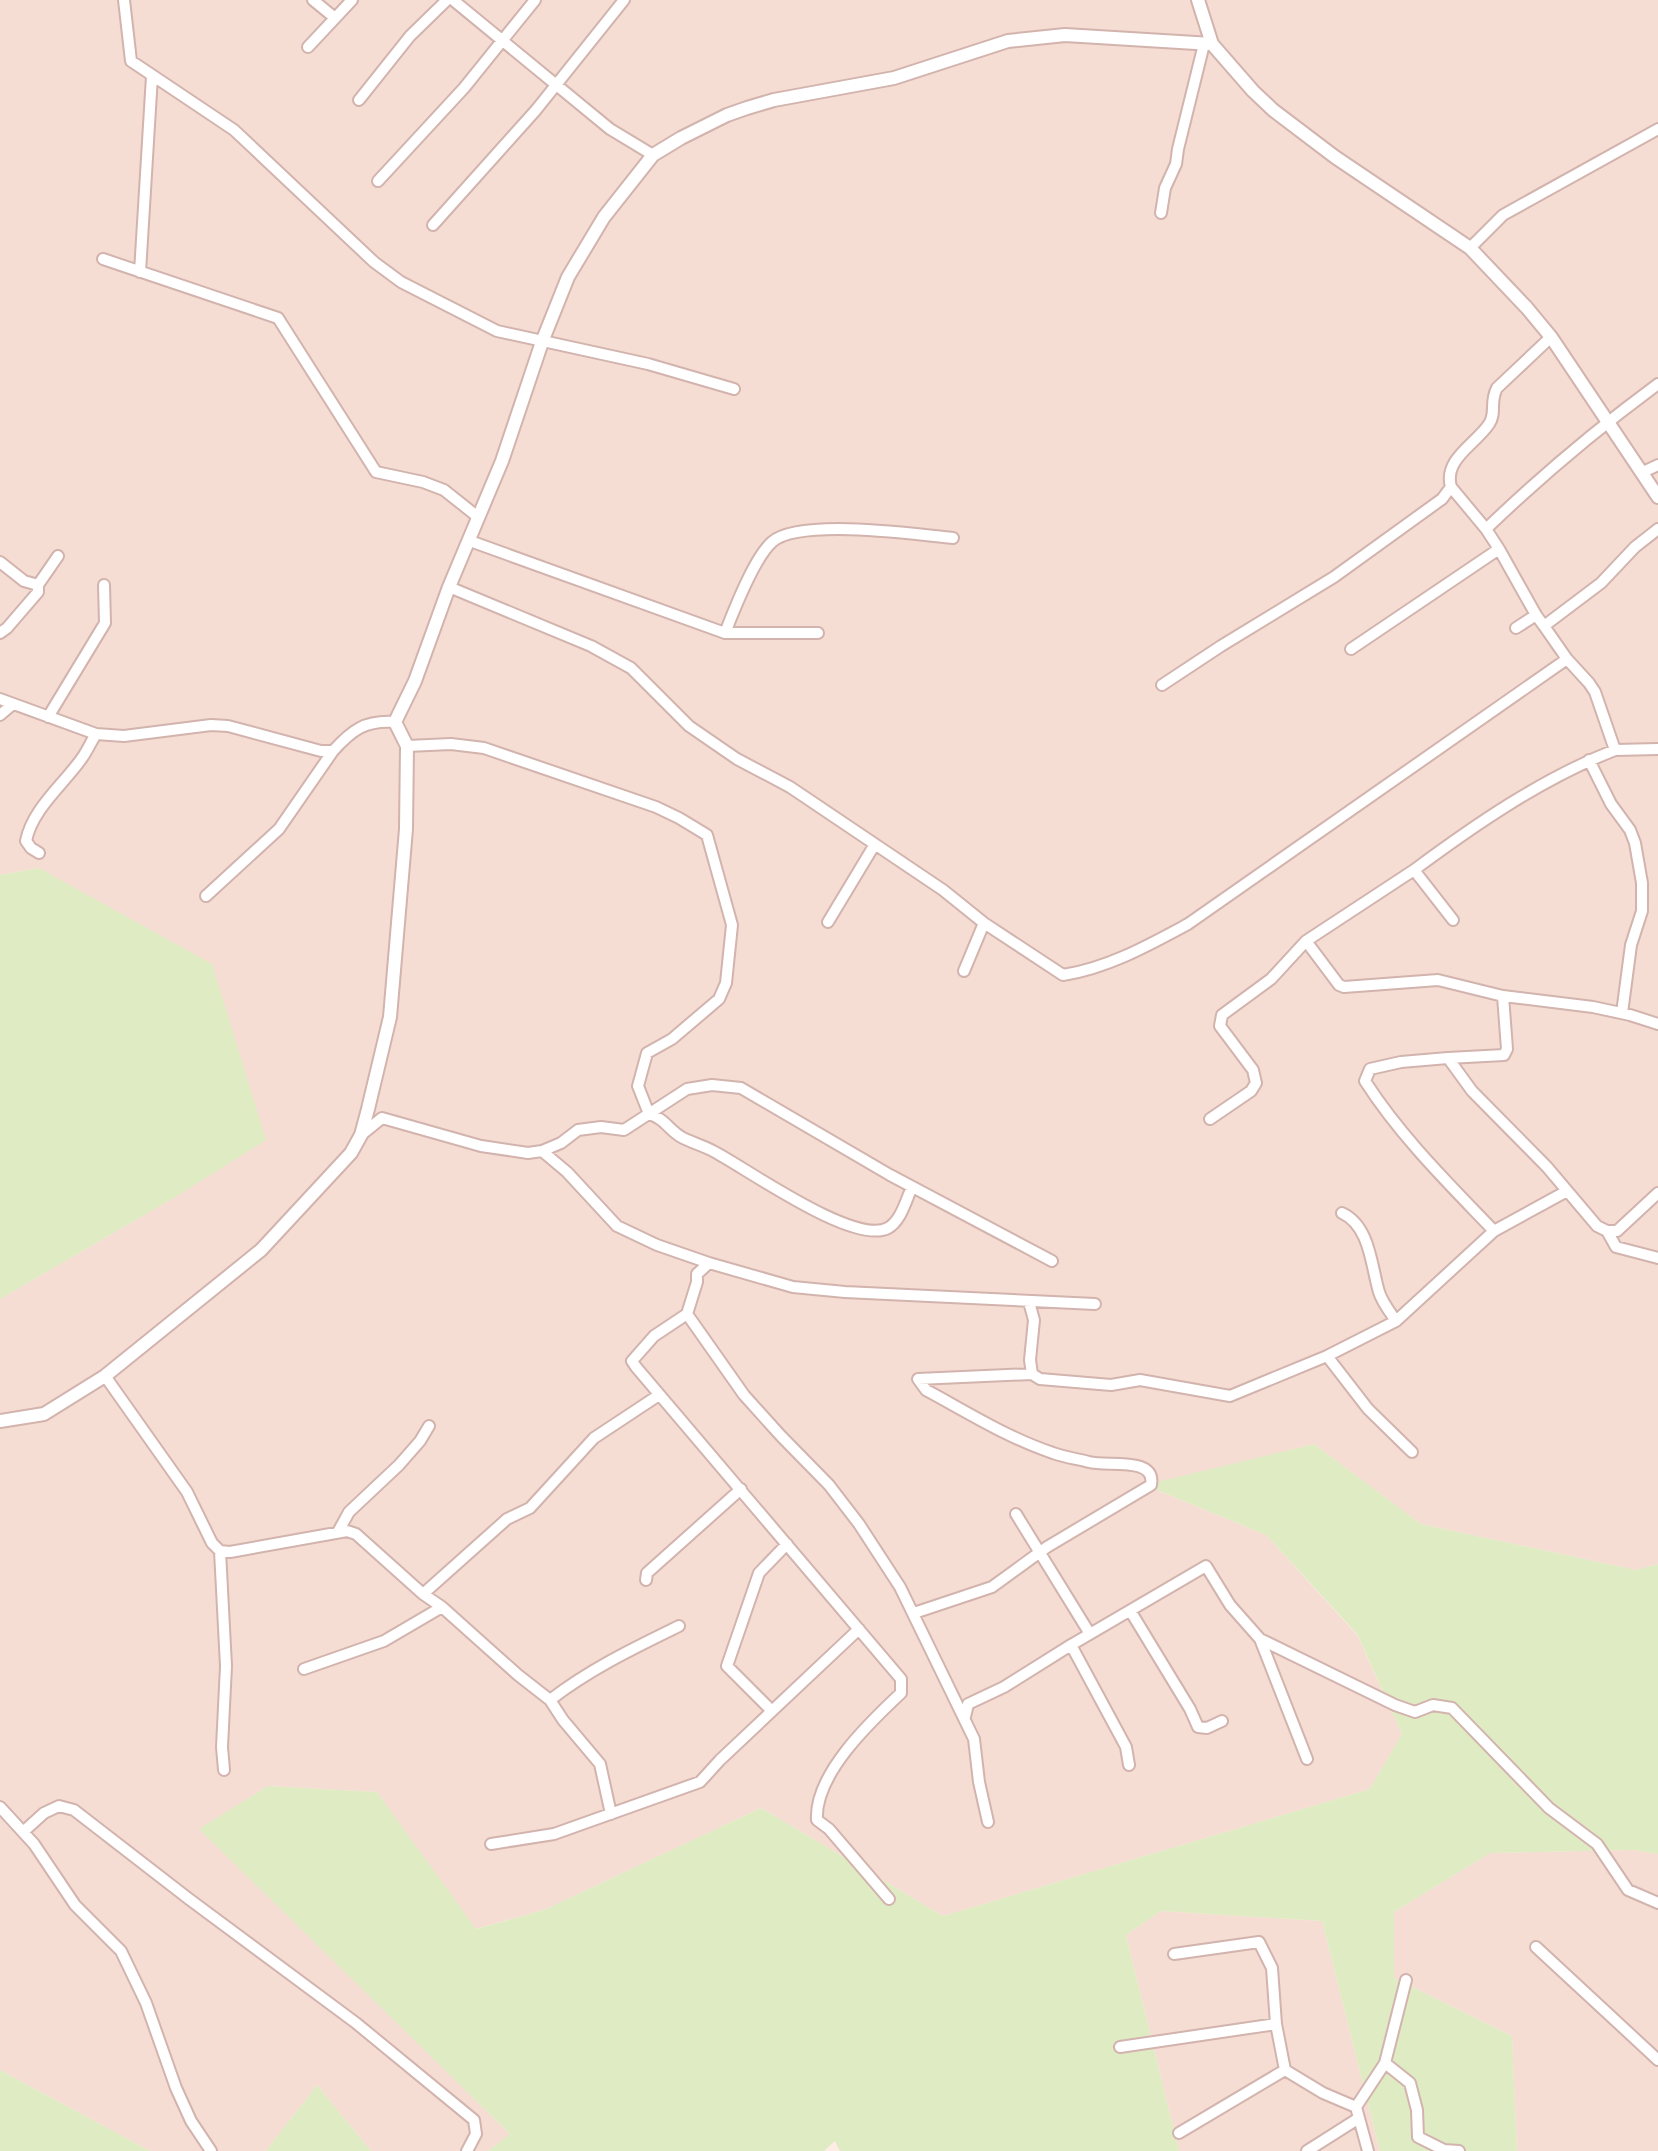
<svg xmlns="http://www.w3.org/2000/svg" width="1658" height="2151" font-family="Manrope,sans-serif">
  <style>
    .residential { fill: #f5ddd3 }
    .green { fill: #dfecc3 }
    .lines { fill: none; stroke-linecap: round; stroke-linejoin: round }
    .minor-casing { stroke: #d2b3ad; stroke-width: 14 }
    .tertiary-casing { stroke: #d2b3ad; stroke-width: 16 }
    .minor { stroke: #fff; stroke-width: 10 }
    .tertiary { stroke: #fff; stroke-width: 12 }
  </style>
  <rect width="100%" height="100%" fill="#fdede5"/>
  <path class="residential" d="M0,0h1658v1564l-22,6 -215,-46 -107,-80 -167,42 119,49 91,100 45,99 -32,55 -427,127 -182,-108 -217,102 -69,19 -98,-137 -109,-6 -68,43 311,306 -23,16h-117l-54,-66 -51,66h-116l-150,-81v-771l177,-103 -138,-328 -39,7z
    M1633,1850l25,4v297h-141l-5,-115 -118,-58v-66l96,-59z
    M1161,1911l161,10 58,230h-201l-53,-216z"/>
  <path class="green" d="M39,868l173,96 54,176 -89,56 -177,103v-424z
    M1314,1444l107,80 215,46 22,-6v290l-25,-4 -143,3 -96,59v66l118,58 5,115h-137l-58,-230 -161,-10 -35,24 53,216h-339l-5,-10 -11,10h-336l22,-17 -311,-305 69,-43 109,6 99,137 68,-19 217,-102 182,108 427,-127 32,-55 -45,-100 -91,-99 -121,-50z
    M0,2070l150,81h-150z
    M317,2085l54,66h-105z"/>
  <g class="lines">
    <defs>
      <path id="minor" d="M124,0l7,61 103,69 140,132 27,20 96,49 151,33 86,25
        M313,0l22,18
        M453,0l157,129 43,26
        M308,47l44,-47
        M359,100l51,-64 37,-36
        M378,181l86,-93 71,-88
        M1161,213l4,-25 11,-24 2,-15 26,-105
        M433,225l103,-115 88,-110
        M1470,248l33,-33 155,-86
        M103,259l175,59 98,154 47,10 21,8 34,27
        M140,272l12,-196
        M1643,472l15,-7
        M1451,487c-8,-28 25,-43 38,-63 8,-12 0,-21 8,-36l54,-51
        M470,541l255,92h93
        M1499,549l37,66 -20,13
        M0,562l24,19 14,4
        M449,587l142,59 40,22 58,58 48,33 53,28 153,103 41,33 79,52c45,-7 86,-30 125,-51l379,-265 -23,-33
        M1536,615l8,11 57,-43 34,-36 23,-18
        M0,633l7,-5 31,-36v-7l20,-29
        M725,633c9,-23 29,-75 47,-91 27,-24 144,-8 181,-4
        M1351,649l148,-100 -13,-20c54,-52 111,-100 172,-145
        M1162,685l59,-39 113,-69 108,-78 9,-12 35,42
        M0,699l96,35 28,2 87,-11 17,1 93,25h12c19,-21 32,-31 62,-29
        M0,715l13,-11
        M48,717l57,-94 -1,-38
        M407,746l44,-2 33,4 172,59 23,11 28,17 25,90 -6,58 -7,16 -47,40 -25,14 -9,33 11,28c17,5 20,17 34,24 10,5 21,8 30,13 33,17 141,95 175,77 13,-7 18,-28 24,-41
        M1615,750l43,-1
        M1589,760l22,44 19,26 5,13 7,40v28l-11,34 -9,68
        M39,853l-8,-5 -5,-7c6,-32 38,-57 56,-83 5,-7 9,-16 14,-24
        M1414,870c62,-46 129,-92 201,-120l-20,-58 -6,-9 -22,-24
        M206,896l73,-67 54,-78
        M828,922l47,-78
        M1306,941l33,44 5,2 94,-7 65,16
        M964,971l20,-48
        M1448,1058l56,-3 3,-6 -4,-53 90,11 37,8 28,9
        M1210,1119l41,-28 5,-8 -3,-13 -33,-44 2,-11 49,-36 35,-38 108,-71 39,50
        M361,1135l21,-17 99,28 47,7 14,-2 19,-8 17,-13 23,-3 23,3 63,-41 25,-4 29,3 149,87 162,86
        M542,1151l25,21 50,54 40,19 52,18 -12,11v8l-10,32 57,81 37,41 48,49 30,39 41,63 74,152 5,43 9,40
        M1342,1213c28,13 29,52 37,79 3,10 11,20 17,29
        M1494,1231l73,-40
        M1607,1231l9,16 42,11
        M709,1263l84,24 52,5 250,12
        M1029,1302l5,18 -4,40 2,14
        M687,1314l-33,22 -22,25 4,6 265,312v14c-31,29 -87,82 -84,127l12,9 60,70
        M1327,1356l41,53 44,43
        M105,1376l82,116 25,51 8,8 10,1 117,-21 9,3 67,60 84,-75 23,-11 64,-70 65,-43
        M1016,1514l74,120
        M338,1532l11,-20 50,-47 21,-24 9,-15
        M220,1551l6,115 -4,81 2,23
        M646,1580l1,-7 94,-84
        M423,1594l19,13 76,68 32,25 13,20 37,44 11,50
        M1131,1612l59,97 8,18 9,1 15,-7
        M914,1613l78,-26 55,-40 104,-62c5,-29 -43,-18 -62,-23 -12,-3 -25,-5 -36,-9 -45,-15 -86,-41 -127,-63l-8,-11 114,-5 8,5 71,6 29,-5 90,16 97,-40 69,-35 98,-90c-46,-48 -93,-94 -129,-150l5,-12 31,-7 47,-4 24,33 75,76 50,59 10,5h10l41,-38
        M1260,1639l47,120
        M1071,1645l55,102 3,18
        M304,1669l80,-28 58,-34
        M550,1700c40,-31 84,-52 129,-74
        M772,1711l-45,-45 32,-93 28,-29
        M965,1717l3,-13 36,-17 67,-42 135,-79 24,39 30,34 135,66 20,7 18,-7 19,3 97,100 48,36 31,46 30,13
        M0,1807l34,37 41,61 46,46 25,52 30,85 15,33 20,30
        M23,1832l21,-19 15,-7 15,4 115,89 167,124 118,97 2,14 -9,17
        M491,1844l63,-10 146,-52 20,-22 139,-131
        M1536,1947l122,113
        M1174,1954l85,-12 13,26 4,56 9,46 38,23 33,14 12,44
        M1120,2047l156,-23
        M1385,2063l25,20 7,27 1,27 26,13 15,1
        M1356,2107l29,-44 21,-83
        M1179,2133l106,-63
        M1307,2151l52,-33"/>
      <path id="tertiary" d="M1198,0l14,44 41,47 20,19 62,47 135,91 57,60 24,29 107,160
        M0,1421l44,-7 61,-38 156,-126 90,-97 10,-18 7,-26 22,-92 16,-188 1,-83 -12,-24 20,-41 34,-94 53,-126 40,-119 26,-65 36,-60 49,-62 28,-17 46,-23 20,-7 27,-8 120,-22 114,-37 57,-6 147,9"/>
    </defs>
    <use href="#minor" class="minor-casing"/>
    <use href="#tertiary" class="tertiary-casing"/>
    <use href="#minor" class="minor"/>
    <use href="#tertiary" class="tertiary"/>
  </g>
</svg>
